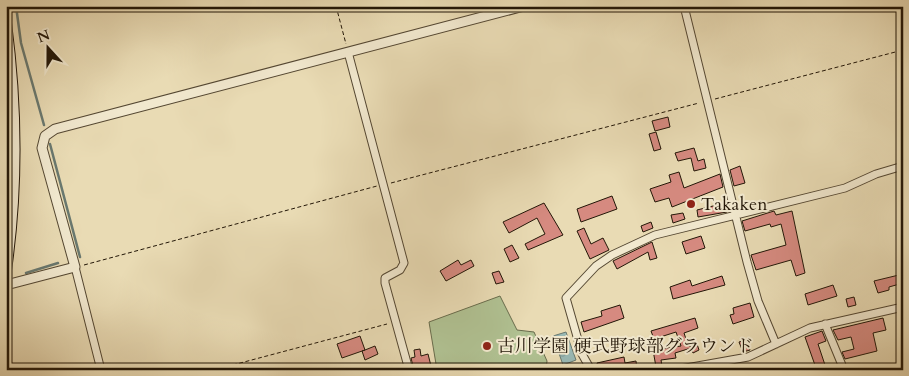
<svg xmlns="http://www.w3.org/2000/svg" width="909" height="376" font-family="Cardo,'Noto Serif JP',serif">
  <style>
    .green { fill: #b0c192; stroke: #696c4c }
    .water { fill: url(#water-ripples); stroke: #69786f }
    .lines { fill: none; stroke-linecap: round; stroke-linejoin: round }
    .stream { stroke: #69786f; stroke-width: 2.5 }
    .building { fill: #d68a80; stroke: #221607 }
    .minor-casing { stroke: #544732; stroke-width: 9 }
    .tertiary-casing { stroke: #544732; stroke-width: 11 }
    .secondary-casing { stroke: #221607; stroke-width: 12 }
    .path { stroke: #221607; stroke-width: 1; stroke-dasharray: 4 2.5; stroke-linecap: butt }
    .minor { stroke: #f1e8ce; stroke-width: 7 }
    .tertiary { stroke: #f1e8ce; stroke-width: 9 }
    .secondary { stroke: #f1e8ce; stroke-width: 10 }
    .poi-dot { fill: #8f2418; stroke: #f1e8ce; stroke-width: 2 }
    .labels { text-anchor: middle; dominant-baseline: central; stroke-width: 4; stroke-linejoin: round; paint-order: stroke }
    .poi-label { font-size: 18px; fill: #221607; stroke: #f1e8ce; text-anchor: start }
  </style>
  <defs>
    <pattern id="water-ripples" width="26" height="14" patternUnits="userSpaceOnUse" patternTransform="scale(1.25)"><rect width="26" height="14" fill="#99b9b5"/><path d="M2 4q2-2 4 0t4 0M15 11q2-2 4 0t4 0" fill="none" stroke="#849e9a"/></pattern>
  </defs>
  <rect width="100%" height="100%" fill="#e9dbb4"/>
  <filter id="stains"><feTurbulence type="fractalNoise" baseFrequency=".004" numOctaves="4"/><feColorMatrix values="0 0 0 0 .2 0 0 0 0 .09 0 0 0 0 .02 0 0 0 .5 -.17"/></filter>
  <radialGradient id="worn" r=".72"><stop offset=".6" stop-color="#630" stop-opacity="0"/><stop offset="1" stop-color="#630" stop-opacity=".3"/></radialGradient>
  <path class="green" d="M500,296l17,34 17,2 13,29 -1,9h-109l-8,-48z"/>
  <path class="water" d="M566,332l10,28 -13,5 -10,-29z"/>
  <g class="lines">
    <path class="stream" d="M16,6l5,37 23,82
      M50,144l30,113
      M26,273l32,-10"/>
  </g>
  <path class="building" d="M668,117l2,10 -15,4 -3,-10z
    M656,132l5,17 -7,2 -5,-17z
    M694,148l4,13 6,-2 2,9 -12,3 -3,-13 -13,3 -3,-8z
    M740,166l5,17 -11,3 -4,-16z
    M679,172l5,16 36,-14 3,13 -51,20 -3,-9 -14,4 -5,-13 21,-7 -2,-7z
    M612,196l5,13 -36,13 -4,-13z
    M544,203l19,32 -35,15 -3,-6 20,-10 -8,-16 -28,15 -6,-11z
    M725,203l2,9 -29,5 -1,-7z
    M774,211l2,4 16,-4 13,62 -9,3 -5,-16 -35,10 -5,-15 35,-10 -5,-21 -10,3 -1,-3 -25,7 -3,-10z
    M683,213l2,6 -12,4 -2,-8z
    M651,222l2,6 -10,4 -2,-6z
    M584,228l7,16 12,-6 6,12 -19,9 -13,-28z
    M701,236l4,12 -19,6 -4,-12z
    M652,242l5,16 -7,2 -2,-8 -31,17 -4,-8z
    M512,245l7,13 -9,4 -6,-13z
    M458,260l3,5 10,-5 3,6 -28,15 -6,-10z
    M499,271l5,11 -8,2 -4,-11z
    M903,274v9l-14,4v3l-11,3 -4,-12z
    M722,276l3,9 -52,14 -3,-12 20,-7 2,6z
    M833,285l4,11 -29,9 -3,-11z
    M854,297l2,8 -8,2 -2,-8z
    M750,303l4,14 -21,7 -3,-9 4,-1 -1,-6z
    M620,305l4,13 -40,14 -3,-10 21,-6 -1,-5z
    M695,318l3,10 -14,5 4,12 3,2 6,-3 2,6 -6,3 -2,-5 -16,5 1,5 -15,2 1,6 -6,1 -3,-17 28,-4 -5,-14 -22,7 -3,-8z
    M883,318l3,12 -13,3 4,18 -32,8 -3,-7 12,-3 -3,-12 -13,3 -5,-10z
    M822,331l4,10 -8,3 7,21 -9,3 -11,-31z
    M360,336l5,14 10,-4 3,8 -13,6 -3,-9 3,-1 -23,8 -5,-14z
    M746,340l4,10 -7,2 -4,-10z
    M420,349l1,7 7,-2 4,16h-18l-3,-12 4,-1 -1,-7z
    M624,357l1,6 11,-2 1,9h-38l-2,-7z"/>
  <g class="lines">
    <defs>
      <path id="minor" d="M684,6l63,256 11,39 18,43
        M348,52l56,211 -4,7 -15,8v5l24,87
        M75,267l26,103
        M825,324l19,46
        M591,370l-9,-16 -16,-56 30,-32 16,-11 43,-20 190,-47 31,-14 27,-8
        M675,370l73,-13 62,-29 93,-21"/>
      <path id="tertiary" d="M6,285l69,-18 -33,-119 3,-12 10,-7 469,-123"/>
      <path id="secondary" d="M6,23c11,83 12,164 0,247"/>
    </defs>
    <use href="#minor" class="minor-casing"/>
    <use href="#tertiary" class="tertiary-casing"/>
    <use href="#secondary" class="secondary-casing"/>
    <path class="path" d="M336,6l10,38
      M715,99l188,-49
      M391,183l308,-80
      M84,265l293,-79
      M214,370l173,-46"/>
    <use href="#minor" class="minor"/>
    <use href="#tertiary" class="tertiary"/>
    <use href="#secondary" class="secondary"/>
  </g>
  <g class="poi-dot">
    <circle cx="691" cy="204" r="5"/>
    <circle cx="487" cy="346" r="5"/>
  </g>
  <g class="labels">
    <g class="poi-label">
      <text x="701" y="204">Takaken</text>
      <text x="497" y="346">古川学園 硬式野球部グラウンド</text>
    </g>
  </g>
  <rect width="909" height="376" fill="none" stroke="#e9dbb4" stroke-width="25"/>
  <rect x="8" y="8" width="894" height="361" fill="none" stroke="#221607" stroke-width="2.5"/>
  <rect x="12" y="12" width="884" height="351" fill="none" stroke="#221607"/>
  <g transform="translate(48 48) rotate(339)" stroke="#f1e8ce" stroke-width="4" paint-order="stroke">
  <path d="M0-4L9 19L0 12L-9 19Z" fill="#221607"/>
  <text y="-8" font-size="14" font-weight="bold" text-anchor="middle" fill="#221607">N</text>
  </g>
  <rect width="100%" height="100%" filter="url(#stains)"/>
  <rect width="100%" height="100%" fill="url(#worn)"/>
</svg>
